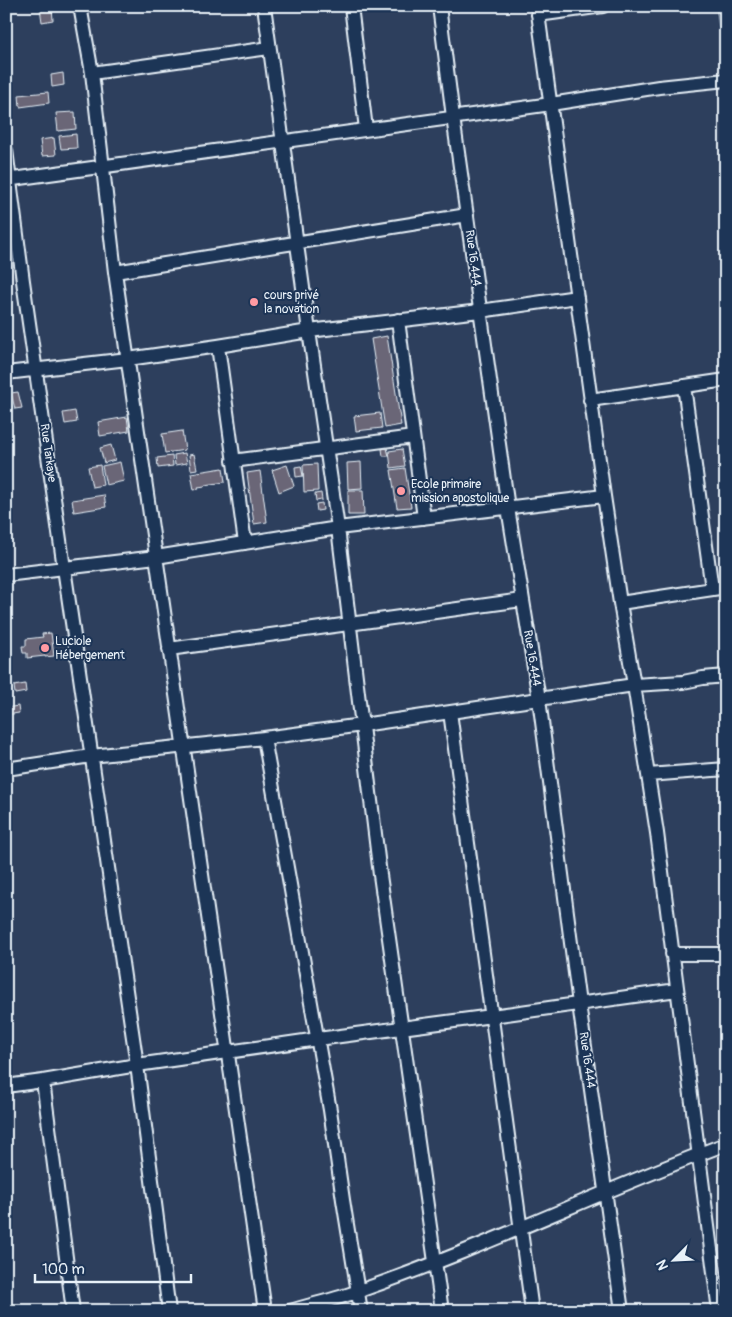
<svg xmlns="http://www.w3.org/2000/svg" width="732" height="1317" font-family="Pangolin,sans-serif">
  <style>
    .building { fill: #6b6677; stroke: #e8f1f8 }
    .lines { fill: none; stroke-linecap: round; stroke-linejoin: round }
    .street-casing { stroke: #e8f1f8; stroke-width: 16 }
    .street { stroke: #1d3557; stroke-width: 12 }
    .poi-dot { fill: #ff9aa2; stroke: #1d3557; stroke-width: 2 }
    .labels { text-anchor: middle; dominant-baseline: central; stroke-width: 4; stroke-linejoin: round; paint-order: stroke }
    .street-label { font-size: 12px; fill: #e8f1f8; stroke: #1d3557 }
    .poi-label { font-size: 12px; fill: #e8f1f8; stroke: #1d3557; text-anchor: start }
  </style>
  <rect width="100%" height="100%" fill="#2d3f5d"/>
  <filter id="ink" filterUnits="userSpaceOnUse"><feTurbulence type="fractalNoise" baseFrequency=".02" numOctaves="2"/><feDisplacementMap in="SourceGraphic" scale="10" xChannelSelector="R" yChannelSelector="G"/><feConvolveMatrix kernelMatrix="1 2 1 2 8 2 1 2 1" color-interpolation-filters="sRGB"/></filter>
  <g filter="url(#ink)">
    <path class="building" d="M52,7l1,13 -11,2 -2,-14z
      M63,73l1,12 -12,2 -1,-12z
      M48,92l1,11 -29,4 -1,-12z
      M75,112l1,17 -18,2 -2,-18z
      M76,134l1,14 -16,1 -2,-13z
      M54,138l2,17 -14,1 -2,-16z
      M387,336l14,89 -16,3 -14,-89z
      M18,392l4,16 -7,1 -4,-16z
      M11,400l1,9 -6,2v-10z
      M75,411l2,11 -12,2 -2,-11z
      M380,413l2,15 -26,3 -2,-15z
      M127,417l2,14 -29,5 -2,-14z
      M182,431l3,19 -20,3 -3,-19z
      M111,445l4,15 -11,3 -4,-15z
      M387,448l2,8h-6l-1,-7z
      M402,449l3,17 -14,2 -2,-17z
      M185,453l2,10 -12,2 -1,-10z
      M194,454l3,15 -6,1 -2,-15z
      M172,456l1,10 -15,2 -1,-10z
      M120,462l4,19 -18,4 -4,-19z
      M361,462l1,26 -14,1 -1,-26z
      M317,464l1,27 -14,1 -1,-27z
      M100,465l3,20 -11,2 -4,-20z
      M287,465l7,21 -15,6 -7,-22z
      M301,466l2,10 -7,1 -1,-10z
      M223,468l2,14 -20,3v1l-7,1 1,2 -5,1 -3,-17z
      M405,468l6,39 -14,1 -6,-38z
      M260,471l7,51 -13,2 -7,-51z
      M348,490h15l1,25h-16z
      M321,493l1,7 -6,1 -1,-7z
      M104,495l2,12 -32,5 -2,-12z
      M322,503l1,7 -6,1 -1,-7z
      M51,633l3,23 -9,1v-1l-18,2v-5h-4l-1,-7h4v-7l17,-2 -1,-3z
      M25,684l1,8 -11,2 -1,-8z
      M18,706l1,7 -13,2v-7z"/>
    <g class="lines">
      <defs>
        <path id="street" d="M80,6l12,67 23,199 150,1039
          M264,6l45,325 29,197 42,347 62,436
          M351,6l15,123
          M439,6l14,111 55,391 31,191 40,305 43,307
          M537,6l67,490 16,107 14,82 23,148 62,478
          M724,6l2,18
          M538,15l65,-9
          M92,73l177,-25
          M6,150l17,131 41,287 73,497 32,246
          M6,180l545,-76 108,-17 67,-7
          M115,272l352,-57
          M398,320l26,198
          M218,346l27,197
          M6,373l122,-14 90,-13 91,-15 171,-20 97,-14
          M684,386l28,203
          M590,400l136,-20
          M233,461l180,-24
          M6,575l150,-18 182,-29 266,-32
          M620,603l106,-16
          M169,649l353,-49
          M450,712l82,599
          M264,738l66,372 13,90 18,111
          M6,769l85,-13 173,-18 98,-13 272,-40 49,-3 20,-4 23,-2
          M648,775l78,-6
          M672,954h54
          M43,1081l94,-16 181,-26 174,-23 185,-26
          M6,1086l37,-5 30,230
          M290,1311c23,-7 47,-12 69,-20 125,-43 243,-101 367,-147"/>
      </defs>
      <use href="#street" class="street-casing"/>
      <use href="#street" class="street"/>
    </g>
  </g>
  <g class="poi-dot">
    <circle cx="254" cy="302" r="5"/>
    <circle cx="401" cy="491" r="5"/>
    <circle cx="45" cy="648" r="5"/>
  </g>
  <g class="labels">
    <g class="street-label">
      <text transform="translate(473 258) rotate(82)">Rue 16.444</text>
      <text transform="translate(48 453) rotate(82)">Rue Tarkaye</text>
      <text transform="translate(532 658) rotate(80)">Rue 16.444</text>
      <text transform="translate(587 1060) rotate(82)">Rue 16.444</text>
    </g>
    <g class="poi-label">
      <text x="264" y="295">cours privé<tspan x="264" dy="14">la novation</tspan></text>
      <text x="411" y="484">Ecole primaire<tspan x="411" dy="14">mission apostolique</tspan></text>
      <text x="55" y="641">Luciole<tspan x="55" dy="14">Hébergement</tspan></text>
    </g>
  </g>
  <rect width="732" height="1317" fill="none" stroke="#1d3557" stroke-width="25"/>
  <rect x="12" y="12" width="707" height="1292" fill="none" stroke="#e8f1f8" stroke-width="2" filter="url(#ink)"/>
  <g transform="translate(674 1260) rotate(246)" stroke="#1d3557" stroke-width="4" paint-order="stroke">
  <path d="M0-4L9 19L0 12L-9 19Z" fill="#e8f1f8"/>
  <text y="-8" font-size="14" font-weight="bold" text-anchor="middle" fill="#e8f1f8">N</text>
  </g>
  <path d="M35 1274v8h156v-8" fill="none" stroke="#e8f1f8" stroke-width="2.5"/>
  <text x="42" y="1274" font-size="15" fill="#e8f1f8" stroke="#1d3557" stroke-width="4" paint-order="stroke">100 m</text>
</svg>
